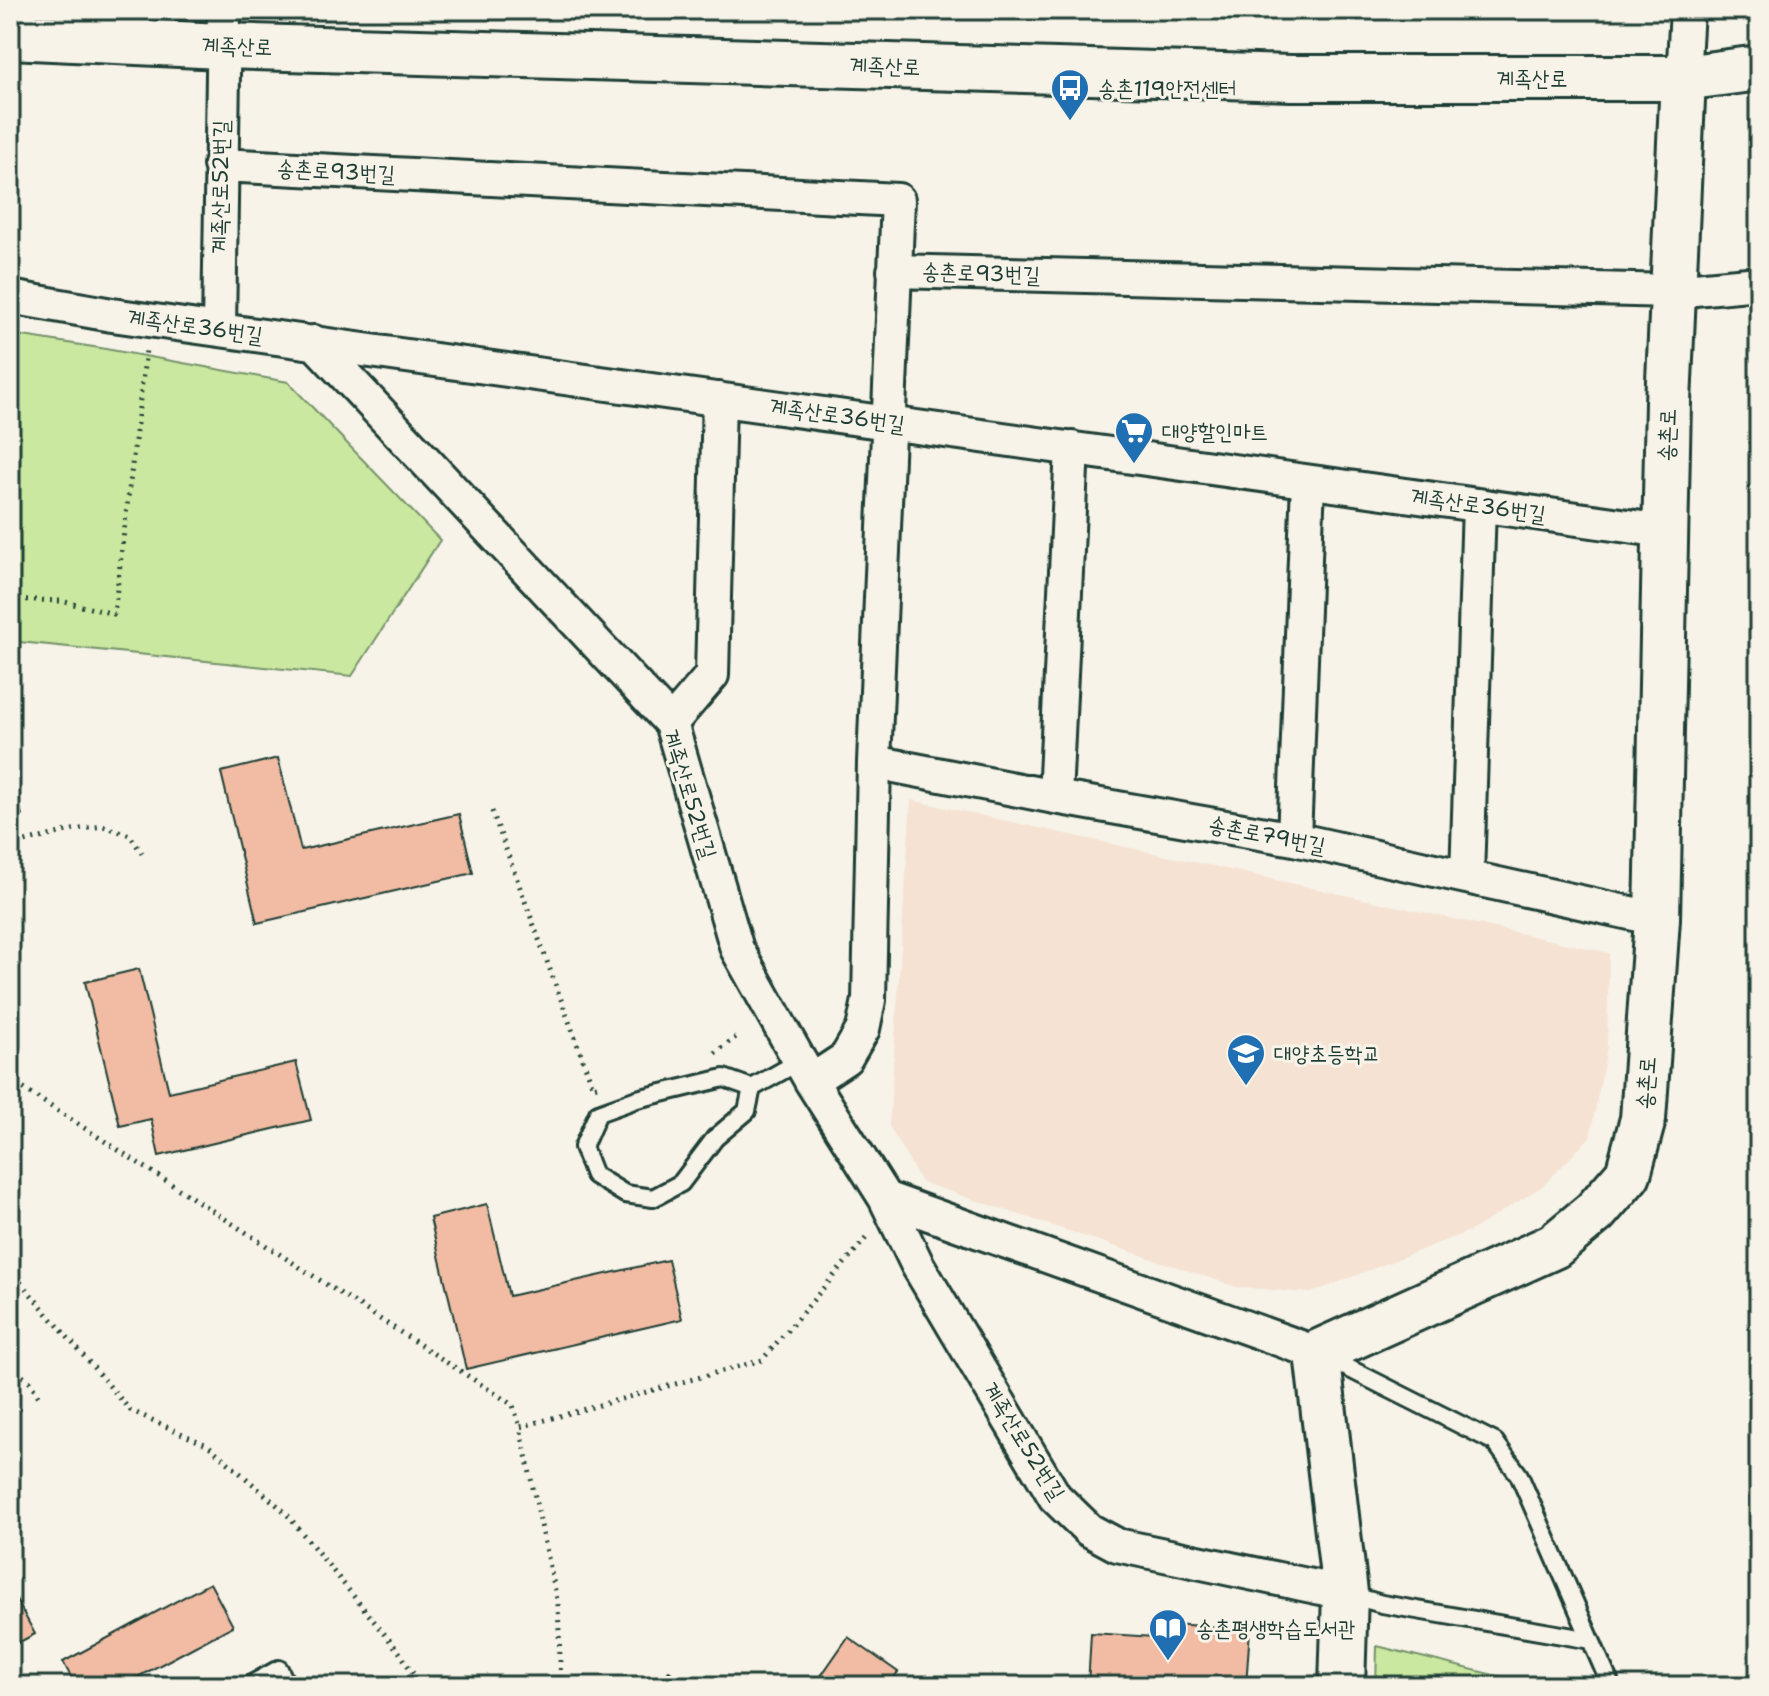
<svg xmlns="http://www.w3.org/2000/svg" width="1769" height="1696" font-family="'Shantell Sans','Poor Story',sans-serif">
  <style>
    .built { fill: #f5e2d3 }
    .green { fill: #cae89f; stroke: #74926a; stroke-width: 2 }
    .building { fill: #f1bca3; stroke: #1f3d34; stroke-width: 2 }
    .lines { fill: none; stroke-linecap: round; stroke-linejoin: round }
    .lane-casing { stroke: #1f3d34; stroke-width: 22 }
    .street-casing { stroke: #1f3d34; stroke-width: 38 }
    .secondary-casing { stroke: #1f3d34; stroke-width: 50 }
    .path { stroke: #1f3d34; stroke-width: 5; stroke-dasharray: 2 6; stroke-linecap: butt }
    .lane { stroke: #f7f3e8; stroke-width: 16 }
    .street { stroke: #f7f3e8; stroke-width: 32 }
    .secondary { stroke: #f7f3e8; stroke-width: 44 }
    .labels { text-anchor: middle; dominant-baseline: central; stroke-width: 6; stroke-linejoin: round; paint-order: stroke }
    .street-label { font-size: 22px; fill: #1f3d34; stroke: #f7f3e8 }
    .poi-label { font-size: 22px; fill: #1f3d34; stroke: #f7f3e8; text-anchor: start }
  </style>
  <rect width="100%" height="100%" fill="#f7f3e8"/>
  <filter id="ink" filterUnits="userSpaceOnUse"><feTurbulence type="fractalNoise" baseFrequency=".0125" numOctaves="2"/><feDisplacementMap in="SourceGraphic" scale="16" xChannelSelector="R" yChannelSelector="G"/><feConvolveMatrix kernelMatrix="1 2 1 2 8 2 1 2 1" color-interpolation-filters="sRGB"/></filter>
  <g filter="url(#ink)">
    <path class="built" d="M911,800l698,153 -2,94 -17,90 -47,49 -71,44 -161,63 -74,-6 -316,-105 -32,-56z"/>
    <path class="green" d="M10,334l90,14 188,34 152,158 -88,136 -342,-35z
      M1377,1646l161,40h-162z"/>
    <path class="building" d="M278,758l23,92 158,-36 14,59 -216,50 -36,-151z
      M10,765l12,51 -12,3z
      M139,969l30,123 127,-30 15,58 -152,36 -8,-37 -31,7 -35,-144z
      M487,1204l22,92 159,-36 14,59 -216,50 -36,-151z
      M210,1583l23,43 -112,60h-45l-13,-24z
      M10,1588l25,46 -25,13z
      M1171,1624l79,5 -4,57h-158l3,-53 80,5z
      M848,1637l50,35 -11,14h-73z
      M669,1671l20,15h-31z"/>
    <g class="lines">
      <defs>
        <path id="lane" d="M752,1088l-28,-10 -87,21 -39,14 -15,34 11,28 31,19 28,4 28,-15 34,-45 32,-27 5,-23 48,-27
          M1326,1357l169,85 24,33 92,211
          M1347,1594l35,10 209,36
          M248,1686l31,-17 8,17"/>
        <path id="street" d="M1683,78l4,-68
          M220,165l678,35 -24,562 -5,238 -6,29 -17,29 -35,23
          M894,271l779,20 86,-8
          M10,297l102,18 1552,216
          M219,329l5,-319
          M314,342l357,381 66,226 74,132 74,117 432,155
          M671,723l41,-48 7,-276
          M874,762l181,35 239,42 363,80
          M1055,797l17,-349
          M1294,839l14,-357
          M1467,877l12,-372
          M885,1198l32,66 138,233 34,33 28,15 228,48"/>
        <path id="secondary" d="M10,36l212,10 1069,32h392l76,-10
          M1342,1686l3,-93 -28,-240 237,-107 41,-34 33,-38 15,-55 14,-200 11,-517 15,-324"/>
      </defs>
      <use href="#lane" class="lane-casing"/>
      <use href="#street" class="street-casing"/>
      <use href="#secondary" class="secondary-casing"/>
      <path class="path" d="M10,599l51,2 53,13 32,-264
        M492,811l101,276 4,-1
        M10,846l61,-16 32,-4 27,9 15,23
        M715,1053l21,-16
        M10,1080l503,325 7,22
        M10,1270l120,140 79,36 76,66 115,141 21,33
        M10,1366l20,16 10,17
        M561,1686l-3,-82 -38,-177 242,-67 105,-123"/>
      <use href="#lane" class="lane"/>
      <use href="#street" class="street"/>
      <use href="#secondary" class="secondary"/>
    </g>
  </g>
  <defs>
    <symbol id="bus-pin" viewBox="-11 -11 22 30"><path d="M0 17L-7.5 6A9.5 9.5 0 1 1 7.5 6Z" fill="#1f6fb2" stroke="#f7f3e8"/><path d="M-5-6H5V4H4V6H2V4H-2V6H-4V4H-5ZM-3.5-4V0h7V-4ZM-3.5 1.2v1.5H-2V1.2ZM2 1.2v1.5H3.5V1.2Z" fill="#fff"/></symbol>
    <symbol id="supermarket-pin" viewBox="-11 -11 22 30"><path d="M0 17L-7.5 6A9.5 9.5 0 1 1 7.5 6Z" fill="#1f6fb2" stroke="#f7f3e8"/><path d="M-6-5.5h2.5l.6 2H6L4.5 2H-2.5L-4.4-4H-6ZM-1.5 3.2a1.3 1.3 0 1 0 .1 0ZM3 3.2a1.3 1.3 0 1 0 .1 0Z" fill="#fff"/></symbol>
    <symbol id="school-pin" viewBox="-11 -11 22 30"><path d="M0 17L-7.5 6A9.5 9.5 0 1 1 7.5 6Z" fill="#1f6fb2" stroke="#f7f3e8"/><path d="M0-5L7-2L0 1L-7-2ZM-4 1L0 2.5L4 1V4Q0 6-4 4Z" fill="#fff"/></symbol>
    <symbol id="library-pin" viewBox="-11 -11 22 30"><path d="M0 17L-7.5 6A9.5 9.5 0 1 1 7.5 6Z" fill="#1f6fb2" stroke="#f7f3e8"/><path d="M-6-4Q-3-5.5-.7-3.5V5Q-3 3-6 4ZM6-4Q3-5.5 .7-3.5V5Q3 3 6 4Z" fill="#fff"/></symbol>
  </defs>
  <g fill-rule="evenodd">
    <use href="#bus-pin" x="1048" y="66" width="44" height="60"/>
    <use href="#supermarket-pin" x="1112" y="409" width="44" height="60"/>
    <use href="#school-pin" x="1224" y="1031" width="44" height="60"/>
    <use href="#library-pin" x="1146" y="1606" width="44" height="60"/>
  </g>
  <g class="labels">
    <g class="street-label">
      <text transform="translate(237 46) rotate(2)">계족산로</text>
      <text transform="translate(885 66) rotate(2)">계족산로</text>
      <text x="1532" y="78">계족산로</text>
      <text transform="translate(336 171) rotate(3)">송촌로93번길</text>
      <text transform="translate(220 187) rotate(-89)">계족산로52번길</text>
      <text transform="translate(981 273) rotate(2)">송촌로93번길</text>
      <text transform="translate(195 326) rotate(8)">계족산로36번길</text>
      <text transform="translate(837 415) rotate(8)">계족산로36번길</text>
      <text transform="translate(1667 435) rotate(-88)">송촌로</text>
      <text transform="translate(1478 505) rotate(8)">계족산로36번길</text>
      <text transform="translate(690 794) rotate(73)">계족산로52번길</text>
      <text transform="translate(1267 835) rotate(11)">송촌로79번길</text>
      <text transform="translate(1646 1083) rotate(-86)">송촌로</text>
      <text transform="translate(1024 1441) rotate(58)">계족산로52번길</text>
    </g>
    <g class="poi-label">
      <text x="1098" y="88">송촌119안전센터</text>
      <text x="1162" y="431">대양할인마트</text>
      <text x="1274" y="1053">대양초등학교</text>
      <text x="1196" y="1628">송촌평생학습도서관</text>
    </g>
  </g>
  <rect width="1769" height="1696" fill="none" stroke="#f7f3e8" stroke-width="40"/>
  <rect x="20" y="20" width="1729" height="1656" fill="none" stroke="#1f3d34" stroke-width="3" filter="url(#ink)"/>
</svg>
